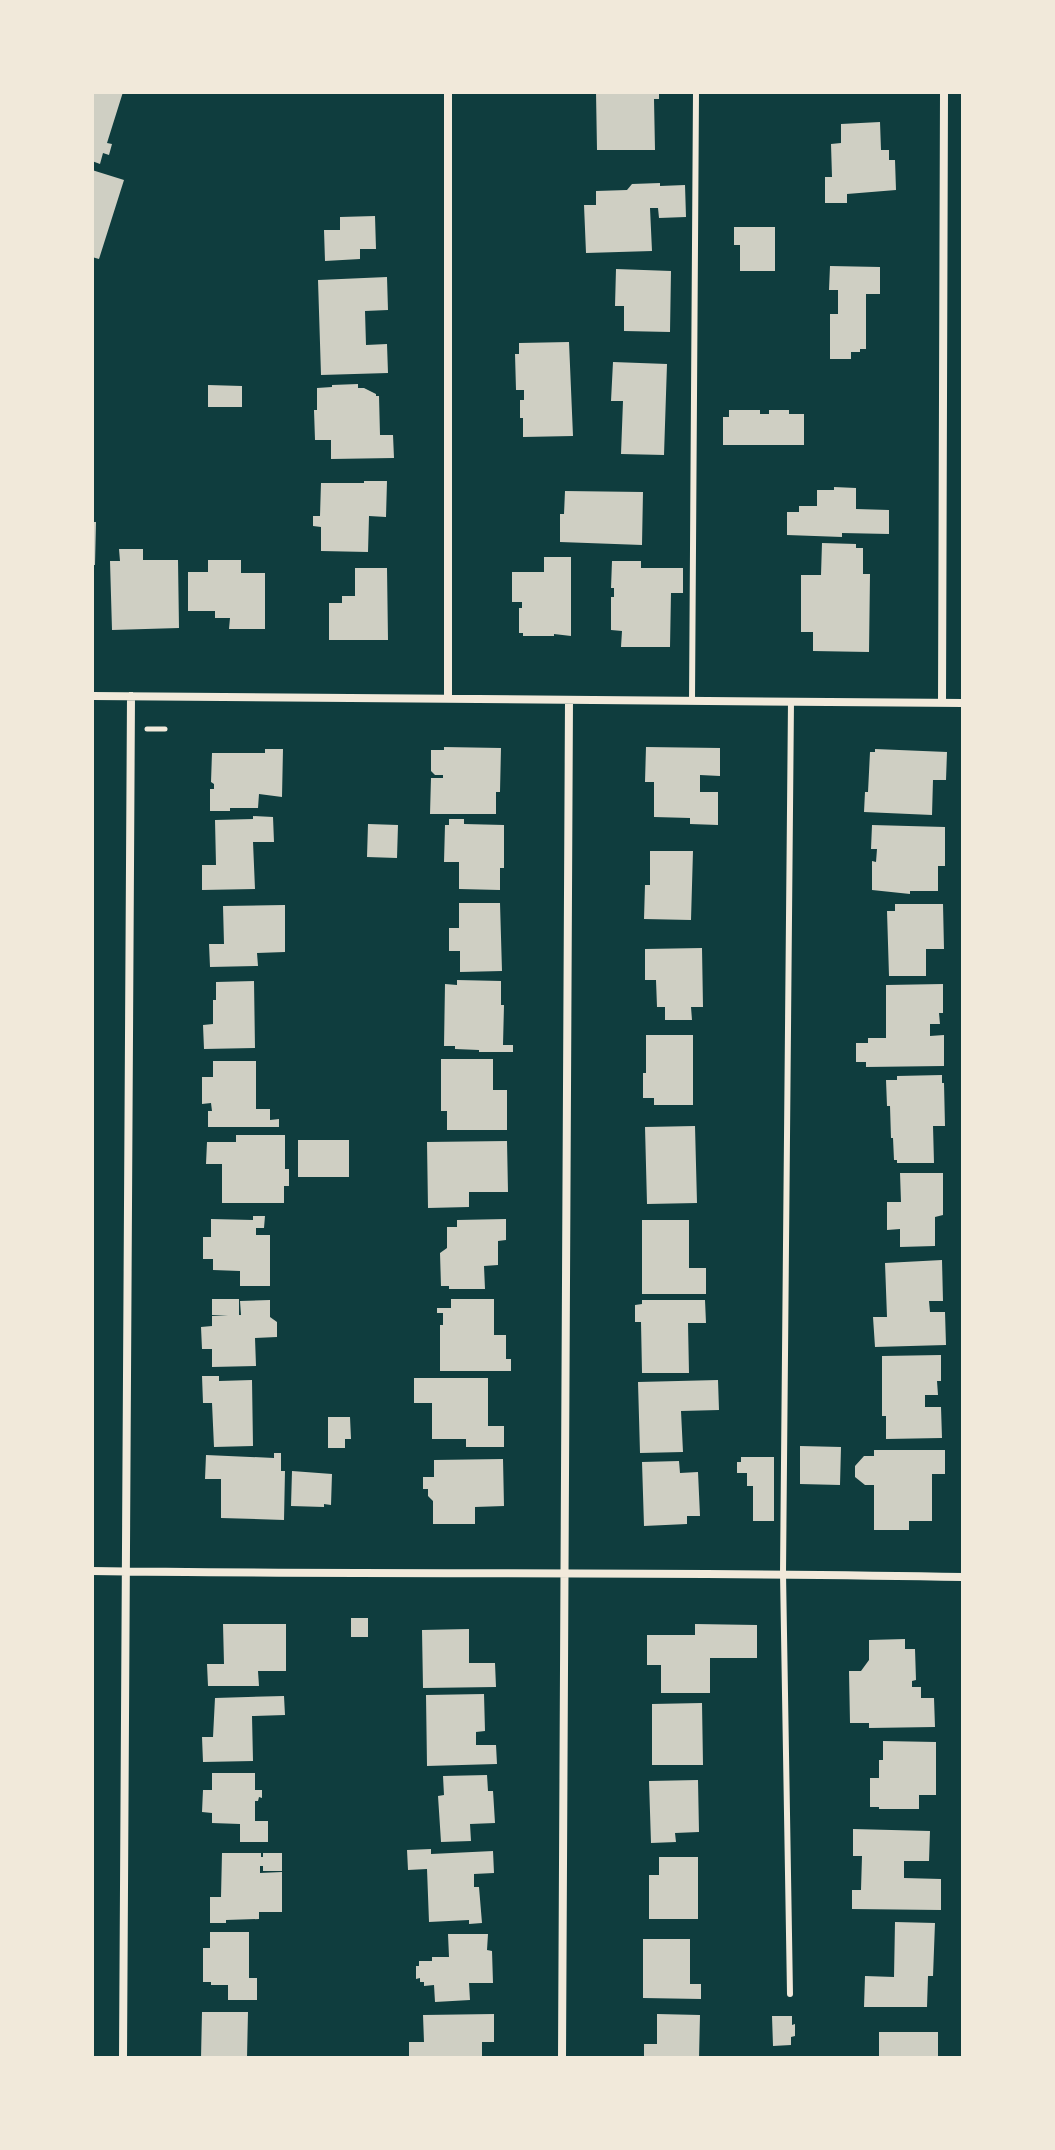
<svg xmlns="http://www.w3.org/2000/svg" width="1055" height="2150" font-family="Karla,sans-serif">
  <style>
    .building { fill: #cfcfc3 }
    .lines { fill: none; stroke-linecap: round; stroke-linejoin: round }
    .path { stroke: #f1e9da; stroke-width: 5 }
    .service { stroke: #f1e9da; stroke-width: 6 }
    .minor { stroke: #f1e9da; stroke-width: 8 }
  </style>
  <rect width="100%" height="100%" fill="#0f3d3e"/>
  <path class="building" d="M92,92h31l-16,51 5,1 -3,11 -6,-2 -3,11 -8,-3z
    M596,92h63v7h-5l1,51h-58z
    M880,122l1,28h8v10h6l1,30 -49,4v9h-22v-26h7l-1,-33 10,-1v-19z
    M92,170l32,10 -25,79 -7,-2z
    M660,183v3l25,-1 1,32 -27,1 -1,-10h-8l2,43 -66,2 -2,-48h12v-14l31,-1 5,-6z
    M375,216l1,33h-16v10l-35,2 -1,-31h16v-13z
    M734,227h41v44h-35v-26h-6z
    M830,266l50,1v27h-14v55h-6v3h-9v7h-21v-45h8v-24h-9z
    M616,269l55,2 -1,61 -46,-1v-25h-9z
    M387,277l1,33 -23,1 1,34 21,-1 1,29 -67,2 -3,-95z
    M569,342l4,94 -50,1v-19h-3v-18h4v-10h-8l-1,-36h4v-11z
    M613,362l54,2 -3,91 -43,-1 2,-53h-12z
    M358,384v4h6l12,6v2h3l1,39h13l1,23 -63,1v-19h-16l-1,-30h3v-22l15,-1v-2z
    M208,385l34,1v21h-34z
    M729,410h31v4h9v-4h20v4h15v31h-81v-28h6z
    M364,481h23l-1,36 -17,-1 -1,36 -47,-1v-24l-8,-1v-10h7l1,-33h43z
    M834,487l22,1v21l33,1v24l-47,-1v4l-55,-2v-23h12v-6h18v-16h17z
    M565,491l78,1 -1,53 -82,-3v-28h4z
    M92,522h4l-1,43h-3z
    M822,543l34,1v4h7v26h7l-1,78 -56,-1v-19h-12v-57h20z
    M119,549h24v11h35l1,68 -67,2 -2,-69h10z
    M544,557h27v79l-17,-2v2h-31v-3h-4v-25h3v-6h-10v-30h32z
    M208,560h33v13h24v56h-36l1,-11h-15v-7h-27v-39h20z
    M612,561h29v7h42v25h-12l-1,54h-49l1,-16 -11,-1v-33h3v-9h-3z
    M355,568h32l1,72h-59v-37h13v-7h13z
    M444,747l57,1 -1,44h-4v22h-66l1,-36h12v-3h-8l-4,-4v-21h13z
    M646,747l74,1v28l-20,-1v17h18v33l-28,-1v-6l-36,-1v-35h-9z
    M265,749h18l-1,48 -23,-3 -1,14h-28v3h-20v-22h4v-5l-3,-2 1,-29h53z
    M875,749l72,3 -1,28h-13l-1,35 -68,-3 1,-20h3l2,-40h5z
    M253,816l20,1 1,25h-21l2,47 -53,1v-25h14l-1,-45 38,-1z
    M449,819h15v5l40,1v43h-4v22l-41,-1v-27h-15l1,-37h4z
    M368,824l30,1 -1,33 -30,-1z
    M872,825l73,2v39h-7v25h-28v3l-38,-4v-29l4,1 1,-13h-6z
    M650,851h43l-2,69 -47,-1 1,-34h5z
    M459,903h41l2,68 -42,1v-21h-11v-23h10z
    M895,904h48l1,45h-18v27h-37l-2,-65h8z
    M285,905v47l-28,1 1,13 -48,1 -1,-23h15l-1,-38z
    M702,948l1,59h-12l1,13h-27v-13h-8l-1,-27h-11v-31z
    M457,980l44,1v24h3l-1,40h10v7h-34v-2l-24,-1v-3h-11l1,-62 12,1z
    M254,981l1,67 -51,1 -1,-24 10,-1v-24h3v-18z
    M943,984v29h-4l1,11h-10v12l14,-1v31l-78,1v-5h-10v-19h12v-5h18v-53z
    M646,1035h47v70h-39v-7h-11v-25h3z
    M441,1059h52v31h14v40h-60v-19h-6z
    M213,1061h43v48h14v11l9,-1v8h-71v-16h4l-1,-8 -9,1v-27h11z
    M942,1075v8h2l1,43h-12l1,37h-37v-3h-3l-1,-22h-2l-1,-32h-3l-1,-26h11v-4z
    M695,1126l2,77 -50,1 -2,-77z
    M236,1135h49v34h4v17h-5v17h-62v-39h-16l1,-22h29z
    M298,1140h51v37h-51z
    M507,1141l1,51h-39v15l-41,1 -1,-66z
    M900,1173h43v42l-8,2v29l-35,1v-18l-13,1v-28h14z
    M253,1216h12l-1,12h-8v7h14v51h-30v-15l-27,-1v-11h-10v-22h8v-18l42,1z
    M506,1219v21l-8,1v24l-14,1 1,23h-36v-3h-8l-1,-33 7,-5v-21h10v-7z
    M642,1220h47v48h17v26h-64z
    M942,1260l1,41h-14l1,11h15l1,33 -71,2 -2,-30h14l-2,-54z
    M212,1299h27v16h2l-1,-14 30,-1v17l7,5v15l-22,1 1,28 -44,1v-18h-10l-1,-22 11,-1v-10h16l-16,-1z
    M451,1299h43v36h12v24h5v12h-71v-46h3v-12h-6v-5h14z
    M642,1300h63l1,23h-18l1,50h-47l-1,-51h-6v-17l7,-1z
    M941,1355v26h-4l1,14h-13v12h16l1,31 -56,1v-23h-4v-60z
    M202,1376h17v5l33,-1 1,66 -39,1 -2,-44h-9z
    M414,1378h74v48h16v21h-38v-8h-34v-36h-18z
    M718,1380l1,30 -38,1 2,41 -43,1 -2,-71z
    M328,1417h22l1,22h-6v9h-17z
    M800,1446l41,1 -1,38 -40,-1z
    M874,1450h71v24h-13v47h-23v9h-35v-45h-9l-10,-8v-11l9,-10h10z
    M274,1453h7v18h4l-1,49 -63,-2v-39h-16l1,-24 68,3z
    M741,1457h33v64h-21v-35h-6v-13h-10v-11h4z
    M503,1459l1,47 -29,1v17h-42v-23l-5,-5v-7h-5v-12h11v-17z
    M679,1461l1,12 18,-1 2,44h-13v8l-43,2 -2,-64z
    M292,1471l40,3 -1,31 -7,-1v3l-33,-1z
    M351,1618h17v19h-17z
    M223,1624h63v47h-28l1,15h-51l-1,-22h17z
    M695,1624l62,1v33h-47v35h-49v-28h-14v-30h48z
    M469,1629v34h26l1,24 -73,1 -1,-58z
    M905,1639v10h10l1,31 -4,1v6h9v11h13l1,29 -66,1v-5h-19l-1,-52h12l8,-11v-20z
    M484,1694l1,37 -9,1v13h20l1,19 -70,2 -1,-71z
    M284,1696l1,19 -33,1 1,45 -50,1 -1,-25h11l2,-39z
    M702,1703l1,62h-51v-61z
    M883,1741l53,1v53h-17v14h-40v-2h-9v-29h9v-18h4z
    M212,1773h43v17h7v8l-3,-1 -1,4h-3v20h13v21h-28v-18l-28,-1v-10l-10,-1 1,-22h9z
    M487,1775l1,16h5l2,32 -25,1 1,17 -30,1 -3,-46 6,-1 -1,-19z
    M698,1780l1,52 -24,1 1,9 -25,1 -2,-62z
    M853,1829l77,2 -1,30h-25v17l37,1v31l-89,-1v-19h9l1,-34h-9z
    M431,1849v5l62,-3 1,22 -20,1v13h5l3,36 -13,1v-4l-40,2 -2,-53 -19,1 -1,-20z
    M222,1853h39v4h2v-4h19v18h-19v-5h-3v7l22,-1v40h-23v7l-33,1v3h-16v-26h11z
    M659,1857h39v62h-49v-44h10z
    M895,1922l40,1 -2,53h-5l-1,31h-63l1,-31 29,1z
    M210,1932h39v46h8v22h-29v-15h-17v-3h-8v-34h7z
    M448,1934h40l-1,16 5,1 1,32h-24l1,17 -35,2 -1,-17 -10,1v-4h-4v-4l-4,1v-13h3v-5h13v-4h17z
    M643,1939h47v45h11v15l-58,-1z
    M202,2012h46l-1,46h-46z
    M494,2014v28h-12v16h-73v-16h15l-1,-27z
    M657,2014l43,1 -1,43h-55v-14h13z
    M772,2016h20v9l3,-1v12l-4,1v8l-18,1z
    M879,2032h59v25l-59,1z"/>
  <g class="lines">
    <path class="path" d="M147,729h18"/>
    <path class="service" d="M692,701l4,-609
      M790,1994l-7,-421 8,-872"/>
    <path class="minor" d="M448,92v607
      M92,696l871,7
      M942,703l2,-611
      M92,1571c290,4 581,0 871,6
      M123,2058l8,-1362
      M562,2058l7,-1358"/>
  </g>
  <rect width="1055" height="2150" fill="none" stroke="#f1e9da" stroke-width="188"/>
</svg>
